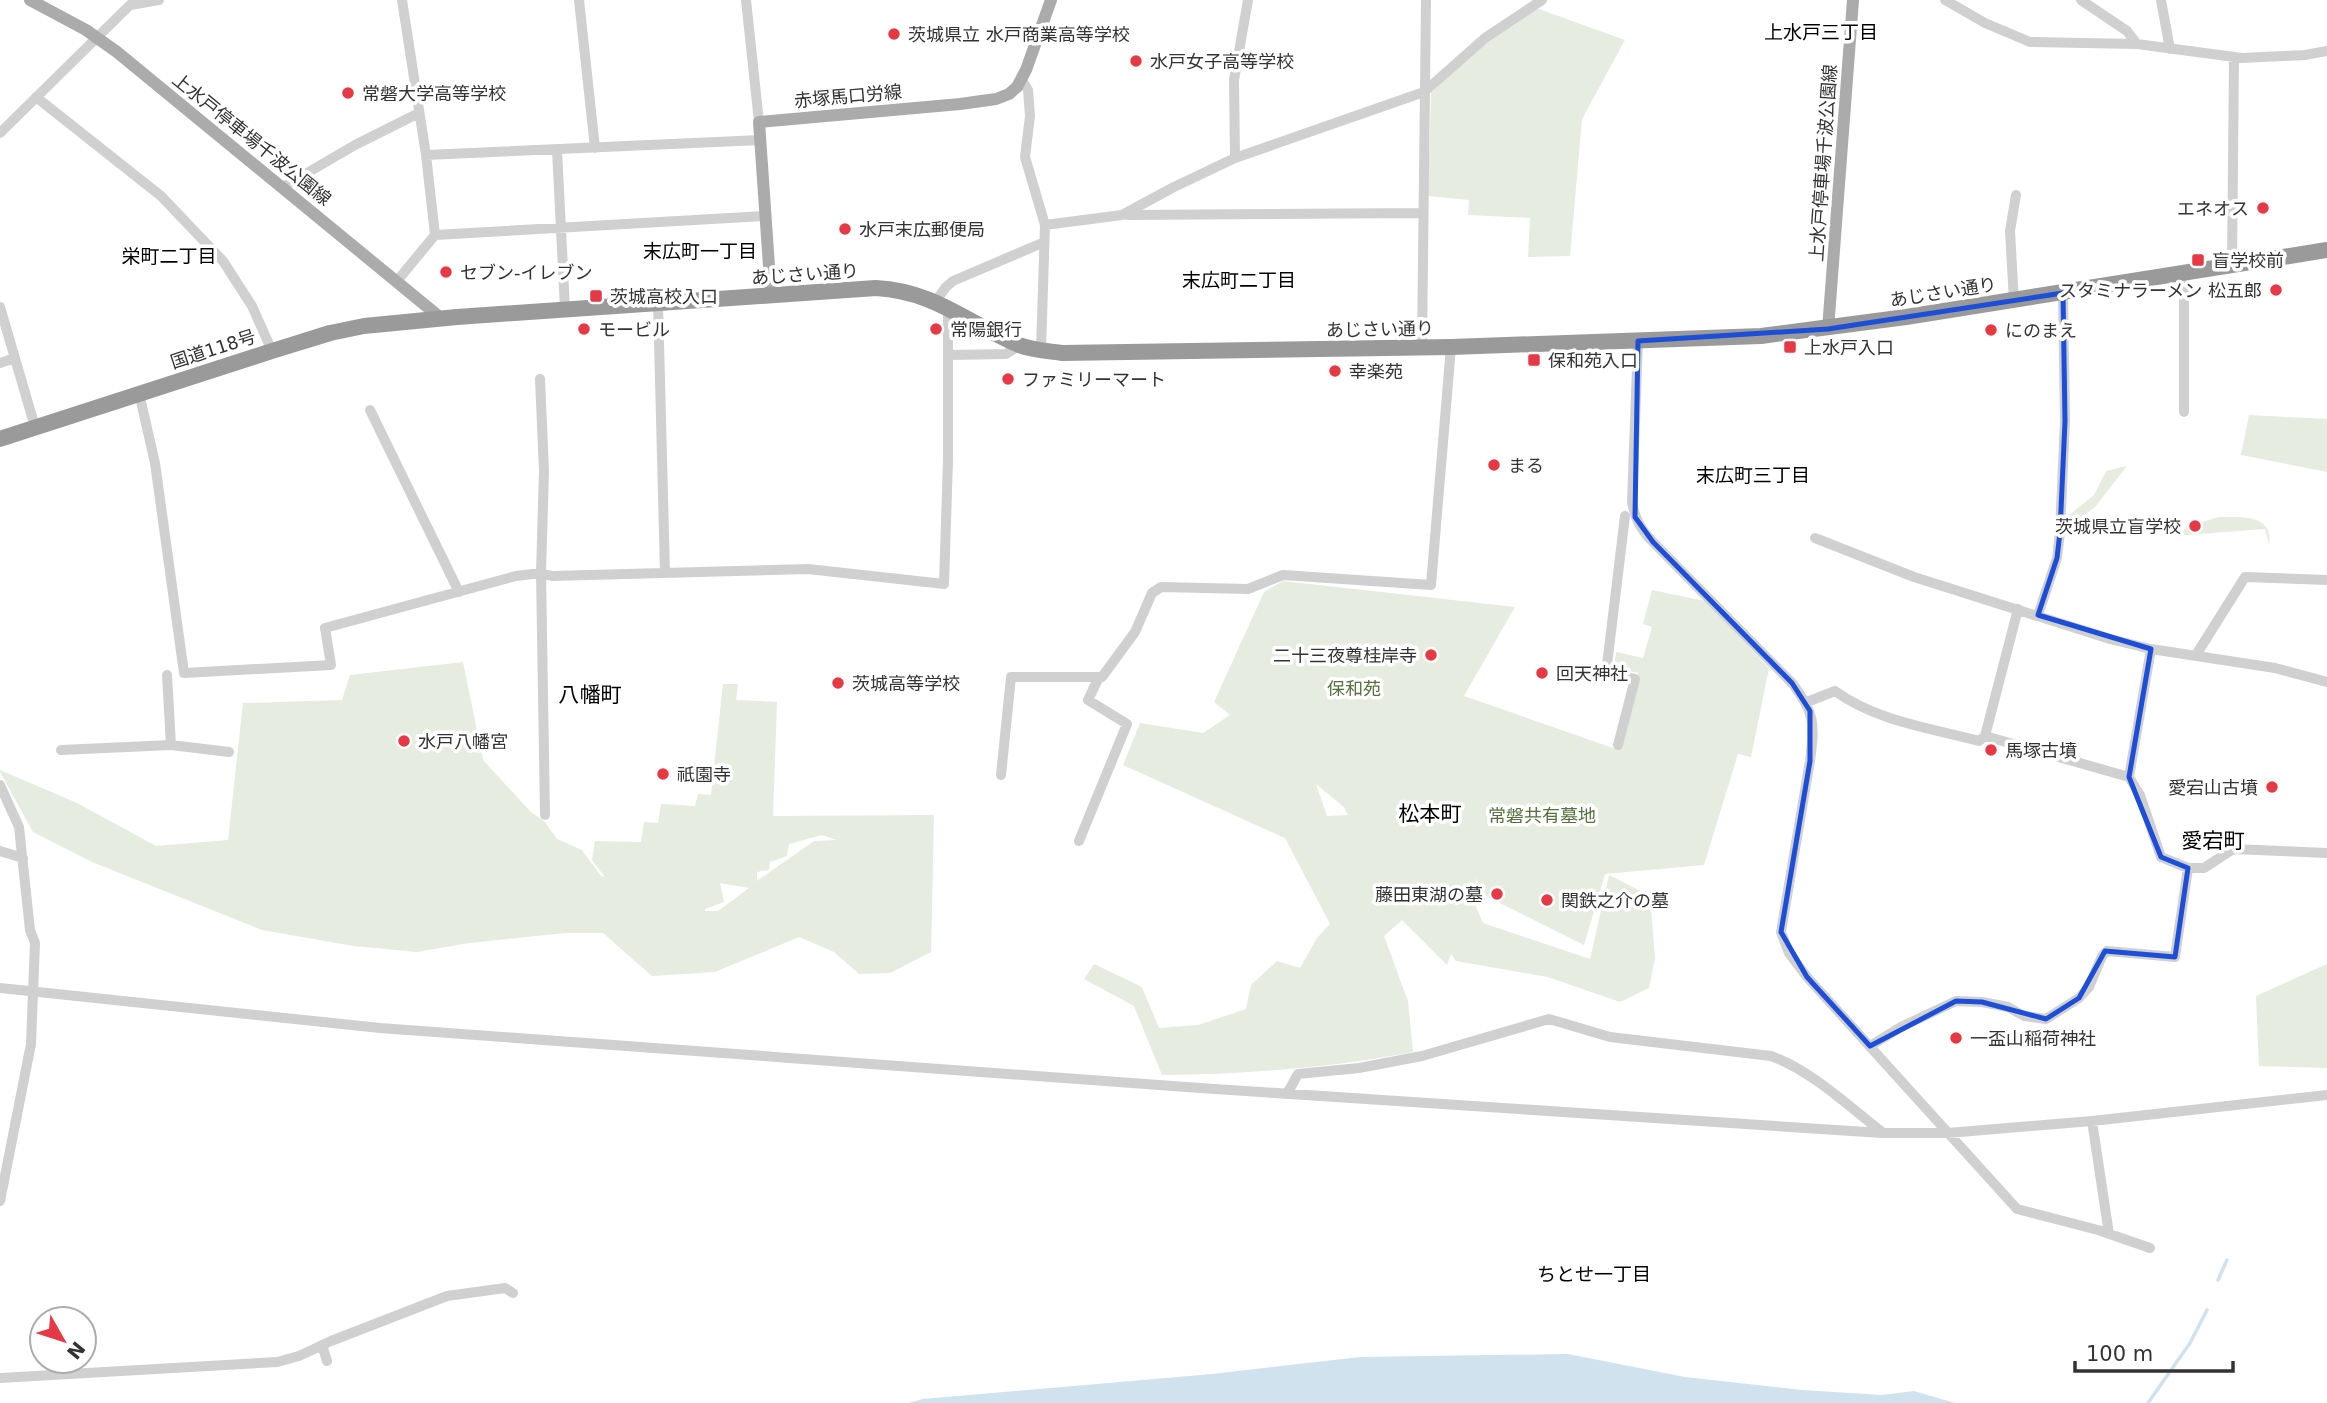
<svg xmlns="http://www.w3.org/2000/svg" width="2327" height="1403" font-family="'DejaVu Sans','Noto Sans JP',sans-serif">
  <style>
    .green { fill: #e6ecdf; fill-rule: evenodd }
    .water { fill: #cfe2ee }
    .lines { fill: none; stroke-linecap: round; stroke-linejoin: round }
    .stream { stroke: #cfe2ee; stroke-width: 3.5 }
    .minor { stroke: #d0d0d0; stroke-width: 10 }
    .major { stroke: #ababab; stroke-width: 12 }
    .highway { stroke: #9a9a9a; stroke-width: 16 }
    .marked { fill: none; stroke: #1d4ed8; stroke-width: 5; stroke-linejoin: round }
    .poi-dot { fill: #e63946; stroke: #fff; stroke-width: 2.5 }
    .labels { text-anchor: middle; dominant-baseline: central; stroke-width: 7; stroke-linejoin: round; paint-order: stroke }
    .poi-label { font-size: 18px; fill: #333; stroke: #fff; text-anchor: start }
    .street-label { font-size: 18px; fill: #333; stroke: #fff }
    .park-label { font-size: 18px; fill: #56703f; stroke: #fff }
    .neighbourhood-label { font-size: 19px; fill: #000; stroke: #fff }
    .quarter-label { font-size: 21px; fill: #000; stroke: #fff }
  </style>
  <rect width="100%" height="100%" fill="#fff"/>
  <path class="green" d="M1536,8l89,32 -43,79 -12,137 -42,1 2,-39 -62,-3 1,-15 -41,-4 3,-103 41,-40z
    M2249,415l78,4v53l-86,-17z
    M2127,466l-32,41 -28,21 1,-12 26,-21 12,-24z
    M2219,517c21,0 55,-3 50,27l-4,-15 -92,7 19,-11z
    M1283,581l232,26 -51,89 155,54 19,-77 -24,-5 2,-16 27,6 9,-31 -9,-3 9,-34 53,11 64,67 -18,89 -13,-3 -34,111 -99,9 -21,71 -106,-53 -1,-14 -6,17 12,28 107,36 19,-84 41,21 5,62 -6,30 -29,14 -72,-25 -92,-16 -5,-7 -4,11 -45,-45 -18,16 24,65 5,51c-83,16 -167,22 -251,23l-28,-69 -50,-27 10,-15 48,23 17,41 39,-3 48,-16 5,-24 26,-24 23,7 17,-30 13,-14 -45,-86 -162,-73 17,-42 63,10 27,-18 -16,-13 50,-110zM1316,784l28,23 4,8 -21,1z
    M463,662l20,98 48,52 13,9 13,18 25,11 19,26 4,1 -13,-17 3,-19 46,1 3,-20 14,1 3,-19 34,2 3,-12 13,1 12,-111h15l-2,16 41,2 -4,114 161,-1 -3,137 -41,21 -31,1 -25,-22 -35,-15 -84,35 -63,4 -49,-43h-38l-96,10 -52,9 -63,-6 -92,-16 -170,-68 -59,-30 -33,-60v-2l77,33 79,43 72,-6 15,-137 99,-3 8,-25zM822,835l15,5 -23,1 -57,40v-9l12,-2 1,-8 17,-6 2,-12zM720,883l29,5 -31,23h-13v-2l19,-7z
    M2327,964v104l-68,-2 -3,-70z"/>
  <path class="water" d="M1568,1354l117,23 117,13 80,5 32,-4 41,12h-1047l15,-4 289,-25 148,-17z"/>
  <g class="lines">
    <path class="stream" d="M2218,1280l9,-20
      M2148,1403l42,-60 17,-33"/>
    <path class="minor" d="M579,0l16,148
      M746,0l13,122
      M1945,0l40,23 45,19 107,2 105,14 63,-3 22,-4
      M2081,0l46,31 10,13
      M2161,0l9,49
      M1022,80l6,10 2,26 -5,41 20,68 -4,125
      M36,97l125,99 62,65 29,45 20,45
      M0,133l130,-128 29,-5
      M557,150l8,159
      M426,155l335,-15
      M1235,158l-1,-78 14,-80
      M283,187l72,-42 64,-32
      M1128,215l295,-2
      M1045,225l77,-10 52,-28 61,-29 189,-66 61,-54 57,-38
      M435,235l329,-19
      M2232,266l2,-209
      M397,281l38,-46 -9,-80 -24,-155
      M2014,301l-4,-70 6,-36
      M935,302l11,-15 7,-6 89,-38
      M658,303l7,270
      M0,307l35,120
      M1638,341l-6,161c3,17 9,28 21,40l139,141c23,30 23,42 18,78l-29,171 8,21 18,24 210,232 81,21 52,18
      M1422,347l4,-347
      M948,355l58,-1 14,-9
      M0,363l15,-5
      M540,379l4,92 -3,102 4,242
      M139,393l16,70 29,210 147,-8 -6,-37 191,-52 25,-3 11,3 256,-7 136,15 4,-124v-151
      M370,410l89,182
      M2184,412v-139
      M1815,538l99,39 196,62 41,10 124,19 52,14
      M2038,615l19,-57 3,-26 5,-111 -2,-128
      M2196,655l49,-78 82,3
      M167,675l4,70
      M1807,702l28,-11c41,30 96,37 144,50l6,-5 144,41 22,-128
      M1985,736l33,-127
      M1618,745l17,-66 -29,-6 19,-157
      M61,750l110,-5 58,7
      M1001,775l10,-98h91l33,-45 17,-39 9,-6 87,2 35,-14 148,10 20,-238
      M2129,777l11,18 21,62 27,11h16l29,-19 94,4
      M0,785l19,42 11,103 5,13 -4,101 -31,157
      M1079,841l48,-117 -39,-24 11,-23
      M0,851l23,7
      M0,988l380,40 820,60 682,45h66l144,-12 235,-26
      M1870,1046l31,-19 55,-26 26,1 26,5 16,9 22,3 33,-21 10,-11 13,-31 5,-5 68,6 13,-89
      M1287,1094l11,-20 61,-6 63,-12 127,-37 61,18 161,19c41,15 76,49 111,76
      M2092,1121l17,113
      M322,1345l5,16
      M0,1378l277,-16 22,-6 32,-15 116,-45 58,-8 8,5"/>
    <path class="major" d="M30,0l56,30 31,22 325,267
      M771,295l-12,-173 201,-18 36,-5 13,-5 8,-7 9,-17 25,-70
      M1828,329l25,-329"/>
    <path class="highway" d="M0,439l272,-88 58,-18 34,-7 93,-9 419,-29c58,3 91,35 143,57 13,5 28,6 43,8l389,-6 310,-11 145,-19 421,-67"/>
  </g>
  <path class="marked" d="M2063,293l2,128 -5,111 -3,26 -19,57 113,34 -22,128 32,80 27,11 -13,89 -70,-6 -26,47 -33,21 -64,-17 -26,-1 -86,45 -63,-69 -26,-45 29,-171v-50l-18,-28 -139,-141 -18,-25 3,-176 190,-12z"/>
  <g class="poi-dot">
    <circle cx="894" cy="34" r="7"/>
    <circle cx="1136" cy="61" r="7"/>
    <circle cx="348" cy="93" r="7"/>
    <circle cx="2263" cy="208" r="7"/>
    <circle cx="845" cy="229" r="7"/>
    <rect x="2191" y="253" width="14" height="14" rx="3.5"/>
    <circle cx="446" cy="272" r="7"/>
    <circle cx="2276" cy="290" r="7"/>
    <rect x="589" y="289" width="14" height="14" rx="3.5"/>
    <circle cx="584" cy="329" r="7"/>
    <circle cx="936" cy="329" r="7"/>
    <circle cx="1991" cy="330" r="7"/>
    <rect x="1783" y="340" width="14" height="14" rx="3.5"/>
    <rect x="1527" y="353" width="14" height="14" rx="3.5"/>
    <circle cx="1335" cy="371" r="7"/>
    <circle cx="1008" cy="379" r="7"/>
    <circle cx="1494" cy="465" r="7"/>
    <circle cx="2195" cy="526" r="7"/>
    <circle cx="1431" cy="655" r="7"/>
    <circle cx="1542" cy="673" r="7"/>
    <circle cx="838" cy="683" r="7"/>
    <circle cx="404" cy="741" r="7"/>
    <circle cx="1991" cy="750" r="7"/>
    <circle cx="663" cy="774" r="7"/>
    <circle cx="2272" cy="787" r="7"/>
    <circle cx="1497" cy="894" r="7"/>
    <circle cx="1547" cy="900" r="7"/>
    <circle cx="1956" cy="1038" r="7"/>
  </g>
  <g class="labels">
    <g class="poi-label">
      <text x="908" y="34">茨城県立 水戸商業高等学校</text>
      <text x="1150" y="61">水戸女子高等学校</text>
      <text x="362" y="93">常磐大学高等学校</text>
      <text x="2249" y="208" text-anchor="end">エネオス</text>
      <text x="859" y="229">水戸末広郵便局</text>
      <text x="2212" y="260">盲学校前</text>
      <text x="460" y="272">セブン-イレブン</text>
      <text x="2262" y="290" text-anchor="end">スタミナラーメン 松五郎</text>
      <text x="610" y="296">茨城高校入口</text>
      <text x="598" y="329">モービル</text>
      <text x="950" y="329">常陽銀行</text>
      <text x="2005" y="330">にのまえ</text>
      <text x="1804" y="347">上水戸入口</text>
      <text x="1548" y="360">保和苑入口</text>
      <text x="1349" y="371">幸楽苑</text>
      <text x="1022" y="379">ファミリーマート</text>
      <text x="1508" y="465">まる</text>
      <text x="2181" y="526" text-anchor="end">茨城県立盲学校</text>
      <text x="1417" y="655" text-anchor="end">二十三夜尊桂岸寺</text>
      <text x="1556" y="673">回天神社</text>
      <text x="852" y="683">茨城高等学校</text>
      <text x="418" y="741">水戸八幡宮</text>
      <text x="2005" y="750">馬塚古墳</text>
      <text x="677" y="774">祇園寺</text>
      <text x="2258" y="787" text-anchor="end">愛宕山古墳</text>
      <text x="1483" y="894" text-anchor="end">藤田東湖の墓</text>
      <text x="1561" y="900">関鉄之介の墓</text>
      <text x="1970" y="1038">一盃山稲荷神社</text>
    </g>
    <g class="street-label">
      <text transform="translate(848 96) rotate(-5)">赤塚馬口労線</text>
      <text transform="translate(252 139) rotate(39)">上水戸停車場千波公園線</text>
      <text transform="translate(1823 163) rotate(-86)">上水戸停車場千波公園線</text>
      <text transform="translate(805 274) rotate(-4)">あじさい通り</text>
      <text transform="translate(1943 292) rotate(-9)">あじさい通り</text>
      <text transform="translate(1380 329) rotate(-1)">あじさい通り</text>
      <text transform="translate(213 349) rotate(-18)">国道118号</text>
    </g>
    <g class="park-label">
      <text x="1354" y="688">保和苑</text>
      <text x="1542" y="815">常磐共有墓地</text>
    </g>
    <g class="neighbourhood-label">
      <text x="1821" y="32">上水戸三丁目</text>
      <text x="700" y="251">末広町一丁目</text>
      <text x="169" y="256">栄町二丁目</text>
      <text x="1239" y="280">末広町二丁目</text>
      <text x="1753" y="475">末広町三丁目</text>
      <text x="1594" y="1274">ちとせ一丁目</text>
    </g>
    <g class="quarter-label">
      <text x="590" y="695">八幡町</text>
      <text x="1430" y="814">松本町</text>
      <text x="2213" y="841">愛宕町</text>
    </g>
  </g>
  <g transform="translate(63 1340) rotate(129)"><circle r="33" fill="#ffffff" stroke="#adadad" stroke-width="2"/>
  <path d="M0-5L12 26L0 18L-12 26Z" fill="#e63946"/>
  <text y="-10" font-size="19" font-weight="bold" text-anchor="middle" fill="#333333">N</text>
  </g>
  <path d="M2075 1361v10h158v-10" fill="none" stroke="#333333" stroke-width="3.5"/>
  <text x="2086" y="1361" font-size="21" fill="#333333" stroke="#ffffff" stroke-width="5" paint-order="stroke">100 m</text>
</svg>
